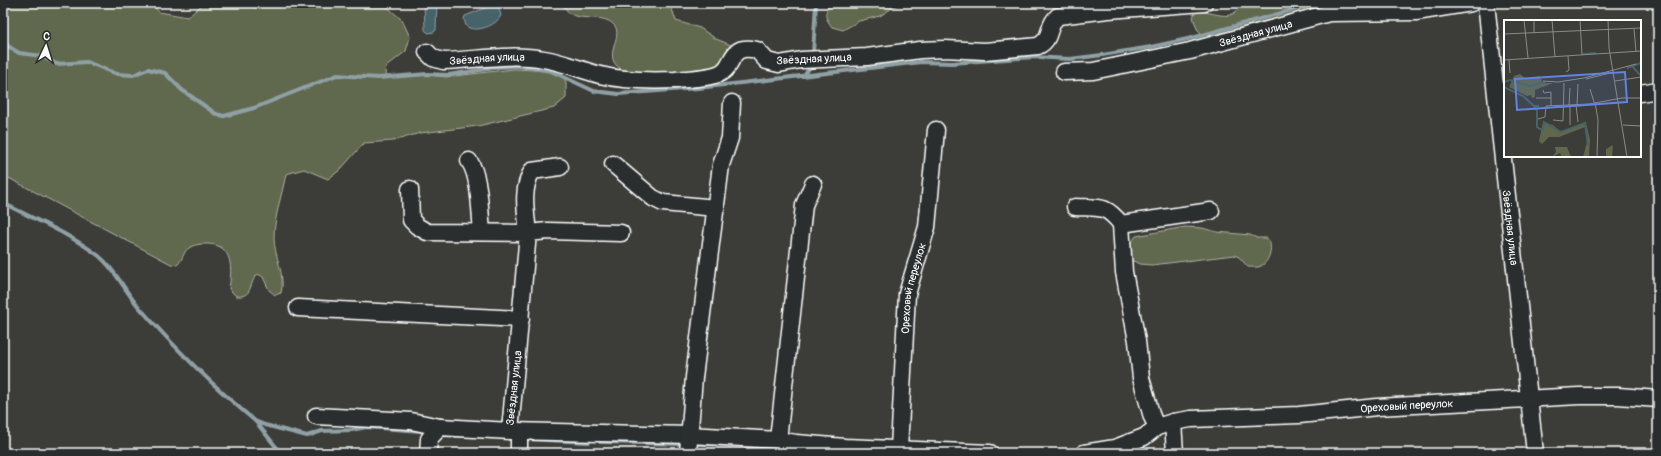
<svg xmlns="http://www.w3.org/2000/svg" width="1661" height="456" font-family="Pangolin,sans-serif">
  <style>
    .green { fill: #61674d; stroke: #b0b3a6 }
    .water { fill: #46636a; stroke: #90a1a6 }
    .lines { fill: none; stroke-linecap: round; stroke-linejoin: round }
    .stream { stroke: #90a1a6; stroke-width: 4 }
    .minor-casing { stroke: #fff; stroke-width: 19 }
    .minor { stroke: #2a2d2e; stroke-width: 16 }
    .labels { text-anchor: middle; dominant-baseline: central; stroke-width: 4; stroke-linejoin: round; paint-order: stroke }
    .street-label { font-size: 11px; fill: #fff; stroke: #2a2d2e }
    .inset-river { fill: none; stroke: #46636a; stroke-width: 2 }
    .inset-road { fill: none; stroke: #8a8a88; stroke-width: 1 }
    .view { fill: #6183e4; fill-opacity: 0.15; stroke: #6183e4; stroke-width: 2 }
    .inset-edge { fill: none; stroke: #fff; stroke-width: 2 }
  </style>
  <rect width="100%" height="100%" fill="#3c3c38"/>
  <filter id="ink" filterUnits="userSpaceOnUse"><feTurbulence type="fractalNoise" baseFrequency=".025" numOctaves="2"/><feDisplacementMap in="SourceGraphic" scale="8" xChannelSelector="R" yChannelSelector="G"/><feConvolveMatrix kernelMatrix="1 2 1 2 8 2 1 2 1" color-interpolation-filters="sRGB"/></filter>
  <g filter="url(#ink)">
    <path class="green" d="M3,3h149l7,9 29,5 16,-14h40l11,5 27,-5h101l19,17 8,17 -4,14 -20,16 -1,6 3,5 30,-4 28,3 68,-8 21,1 9,-6 17,6 5,12v16l-12,10 -76,18 -58,7 -27,8 -29,2 -24,27 -12,9 -24,-10 -18,5c-4,21 -12,43 -12,64 0,18 12,37 7,55l-6,2 -6,-5 -6,-13 -5,-3c-10,8 -4,24 -22,22l-7,-7c3,-19 5,-45 -22,-45 -6,0 -12,0 -18,4 -6,3 -5,11 -12,17l-6,-1 -168,-89z
      M561,3h109l6,18 24,7 16,11 15,6 5,16 -9,7 -59,7 -45,-5c-24,-12 2,-33 -9,-45 -11,-12 -32,-3 -45,-12 -3,-3 -5,-7 -8,-10z
      M830,3h70l-20,13 -21,5 -16,9 -11,-3c-8,-11 -8,-12 -2,-24z
      M1241,3h61l2,4v5l-87,24 -14,-1 -6,-6 -4,-12 2,-4c17,-5 37,14 46,-10z
      M1185,227l17,1 15,4 33,3 7,3h10c7,7 3,23 -6,28 -4,2 -8,1 -13,1l-9,-10 -5,-2 -82,10 -12,-1 -9,-4 -3,-14 8,-10z"/>
    <path class="water" d="M424,3h13l-1,27 -2,2 -6,1 -3,-3z
      M494,3h3l4,12c-3,10 -26,19 -35,11l-2,-7 1,-3 20,-8 8,-2z"/>
    <g class="lines">
      <path class="stream" d="M3,43l16,10 23,3 14,8 31,-2 30,12 16,1 15,-6 17,4 17,17 34,24 8,2 30,-8 83,-33 41,3 49,-4 21,1 52,-8 18,-1 33,5 43,20 24,3 80,-6 223,-26 31,1 81,-6 37,2 32,-4 49,-8 41,-9 114,-32 17,-3
        M813,53l3,-50
        M804,76l8,-12
        M3,203c31,16 69,32 96,53 17,14 25,34 39,50 36,41 75,80 117,115l10,4 42,11 15,-5 30,-1 14,-3 55,4
        M256,422l25,31
        M439,435l26,1
        M524,439l65,3
        M600,442l81,2
        M698,444l36,1
        M755,446l27,4
        M808,453h2"/>
      <defs>
        <g id="minor">
          <path id="s1" d="M1486,3l49,450"/>
          <path id="s2" d="M427,52l6,6 10,3c34,-1 67,-8 101,-2 19,3 37,11 56,16 24,6 50,6 75,5 12,-1 32,-2 43,-6 19,-7 8,-31 39,-24l10,11 12,3 22,-4 66,-3 53,-7 25,-1 40,2 53,-5c15,-7 8,-20 20,-30l50,-6 96,-7"/>
          <path id="s3" d="M1064,72l29,-1 97,-20 139,-38 87,-1 55,-9"/>
          <path d="M1640,93l18,-3"/>
          <path d="M469,161c11,14 11,53 13,71"/>
          <path d="M613,164l40,34 10,5 53,5"/>
          <path d="M560,167l-28,4c-11,19 -6,41 -4,62l20,-2 73,2"/>
          <path d="M410,189l1,31 6,6 10,6 101,1 -18,198"/>
          <path d="M1075,207c24,1 30,-3 46,17"/>
          <path d="M1121,224l3,48 13,69 4,37 11,39 5,10"/>
          <path d="M1121,224l90,-13"/>
          <path d="M298,308l223,11"/>
          <path d="M316,416l95,5 29,6"/>
          <path d="M1173,422l2,31"/>
          <path d="M778,440l26,-235 9,-21"/>
          <path id="s4" d="M899,449l8,-155 20,-67 9,-97"/>
          <path d="M428,453l1,-14 11,-12 70,4 179,4 89,5 18,3 49,4 145,6"/>
          <path d="M519,453v-22"/>
          <path d="M688,453l6,-76 27,-212 9,-27 2,-35"/>
          <path id="s5" d="M1084,453l31,-5 29,-11 13,-10 16,-5 18,-3 108,-4 78,-8 202,-11h39l40,3"/>
        </g>
      </defs>
      <use href="#minor" class="minor-casing"/>
      <use href="#minor" class="minor"/>
    </g>
  </g>
  <g class="labels">
    <g class="street-label">
      <text stroke="none"><textPath href="#s3" startOffset="196">Звёздная улица</textPath></text>
      <text stroke="none"><textPath href="#s2" startOffset="63">Звёздная улица</textPath></text>
      <text transform="translate(814 59) rotate(-3)">Звёздная улица</text>
      <text stroke="none"><textPath href="#s1" startOffset="226">Звёздная улица</textPath></text>
      <text stroke="none"><textPath href="#s4" startOffset="162">Ореховый переулок</textPath></text>
      <text transform="translate(514 388) rotate(-84)">Звёздная улица</text>
      <text stroke="none"><textPath href="#s5" startOffset="330">Ореховый переулок</textPath></text>
    </g>
  </g>
  <g transform="translate(1504 20)">
    <rect width="137" height="137" fill="#3c3c38"/>
    <path d="M16,54l6,5 13,-3 3,4 -1,3h12l-18,7v7l-3,1 -1,-3 -4,1 -18,-9 5,-11zM39,102l10,3 8,7 25,-9 4,17 -1,17h-6l4,-15 -2,-15 -26,10h-10l-7,7 -3,-3zM109,125l-1,12h-6v-8zM51,127h12l4,10h-9l-2,-4 -8,4 4,-5z" fill="#61674d"/>
    <path class="inset-river" d="M79,34l13,-1M128,46l9,10M123,48l14,-5M0,62l6,-2 20,6 15,-4M0,67l19,9 11,10h5M30,86l3,5v16l3,2h3l1,-7 17,10 24,-9 3,22"/>
    <path class="inset-road" d="M20,0l4,38M30,0v13M48,0l3,37M76,0l2,35M104,0l1,28 18,109M130,9l2,22M0,14l137,-6M0,40l137,-9M5,40l1,13M62,52l3,-2 -1,-14M82,59l28,-7M39,61l15,1 26,-4 52,-14M111,61l26,-4M86,69l4,13M39,70l1,3 7,-1v14M32,78h15M91,82l3,18 -1,37M65,85l1,-17M66,85v20M72,85l2,17M73,85l1,-21M34,99l7,-2 1,-11 43,-2 33,-6h19M49,100l10,1 1,-38M119,105l18,1"/>
    <path class="view" d="M121,52l2,30 -110,8 -2,-31z"/>
    <rect width="137" height="137" class="inset-edge"/>
  </g>
  <rect width="1661" height="456" fill="none" stroke="#2a2d2e" stroke-width="16"/>
  <rect x="8" y="8" width="1645" height="440" fill="none" stroke="#fff" stroke-width="1.5" filter="url(#ink)"/>
  <g transform="translate(46 46) rotate(4)" stroke="#2a2d2e" stroke-width="3" paint-order="stroke">
  <path d="M0-3L7 15L0 10L-7 15Z" fill="#ffffff"/>
  <text y="-6" font-size="11" font-weight="bold" text-anchor="middle" fill="#ffffff">С</text>
  </g>
</svg>
